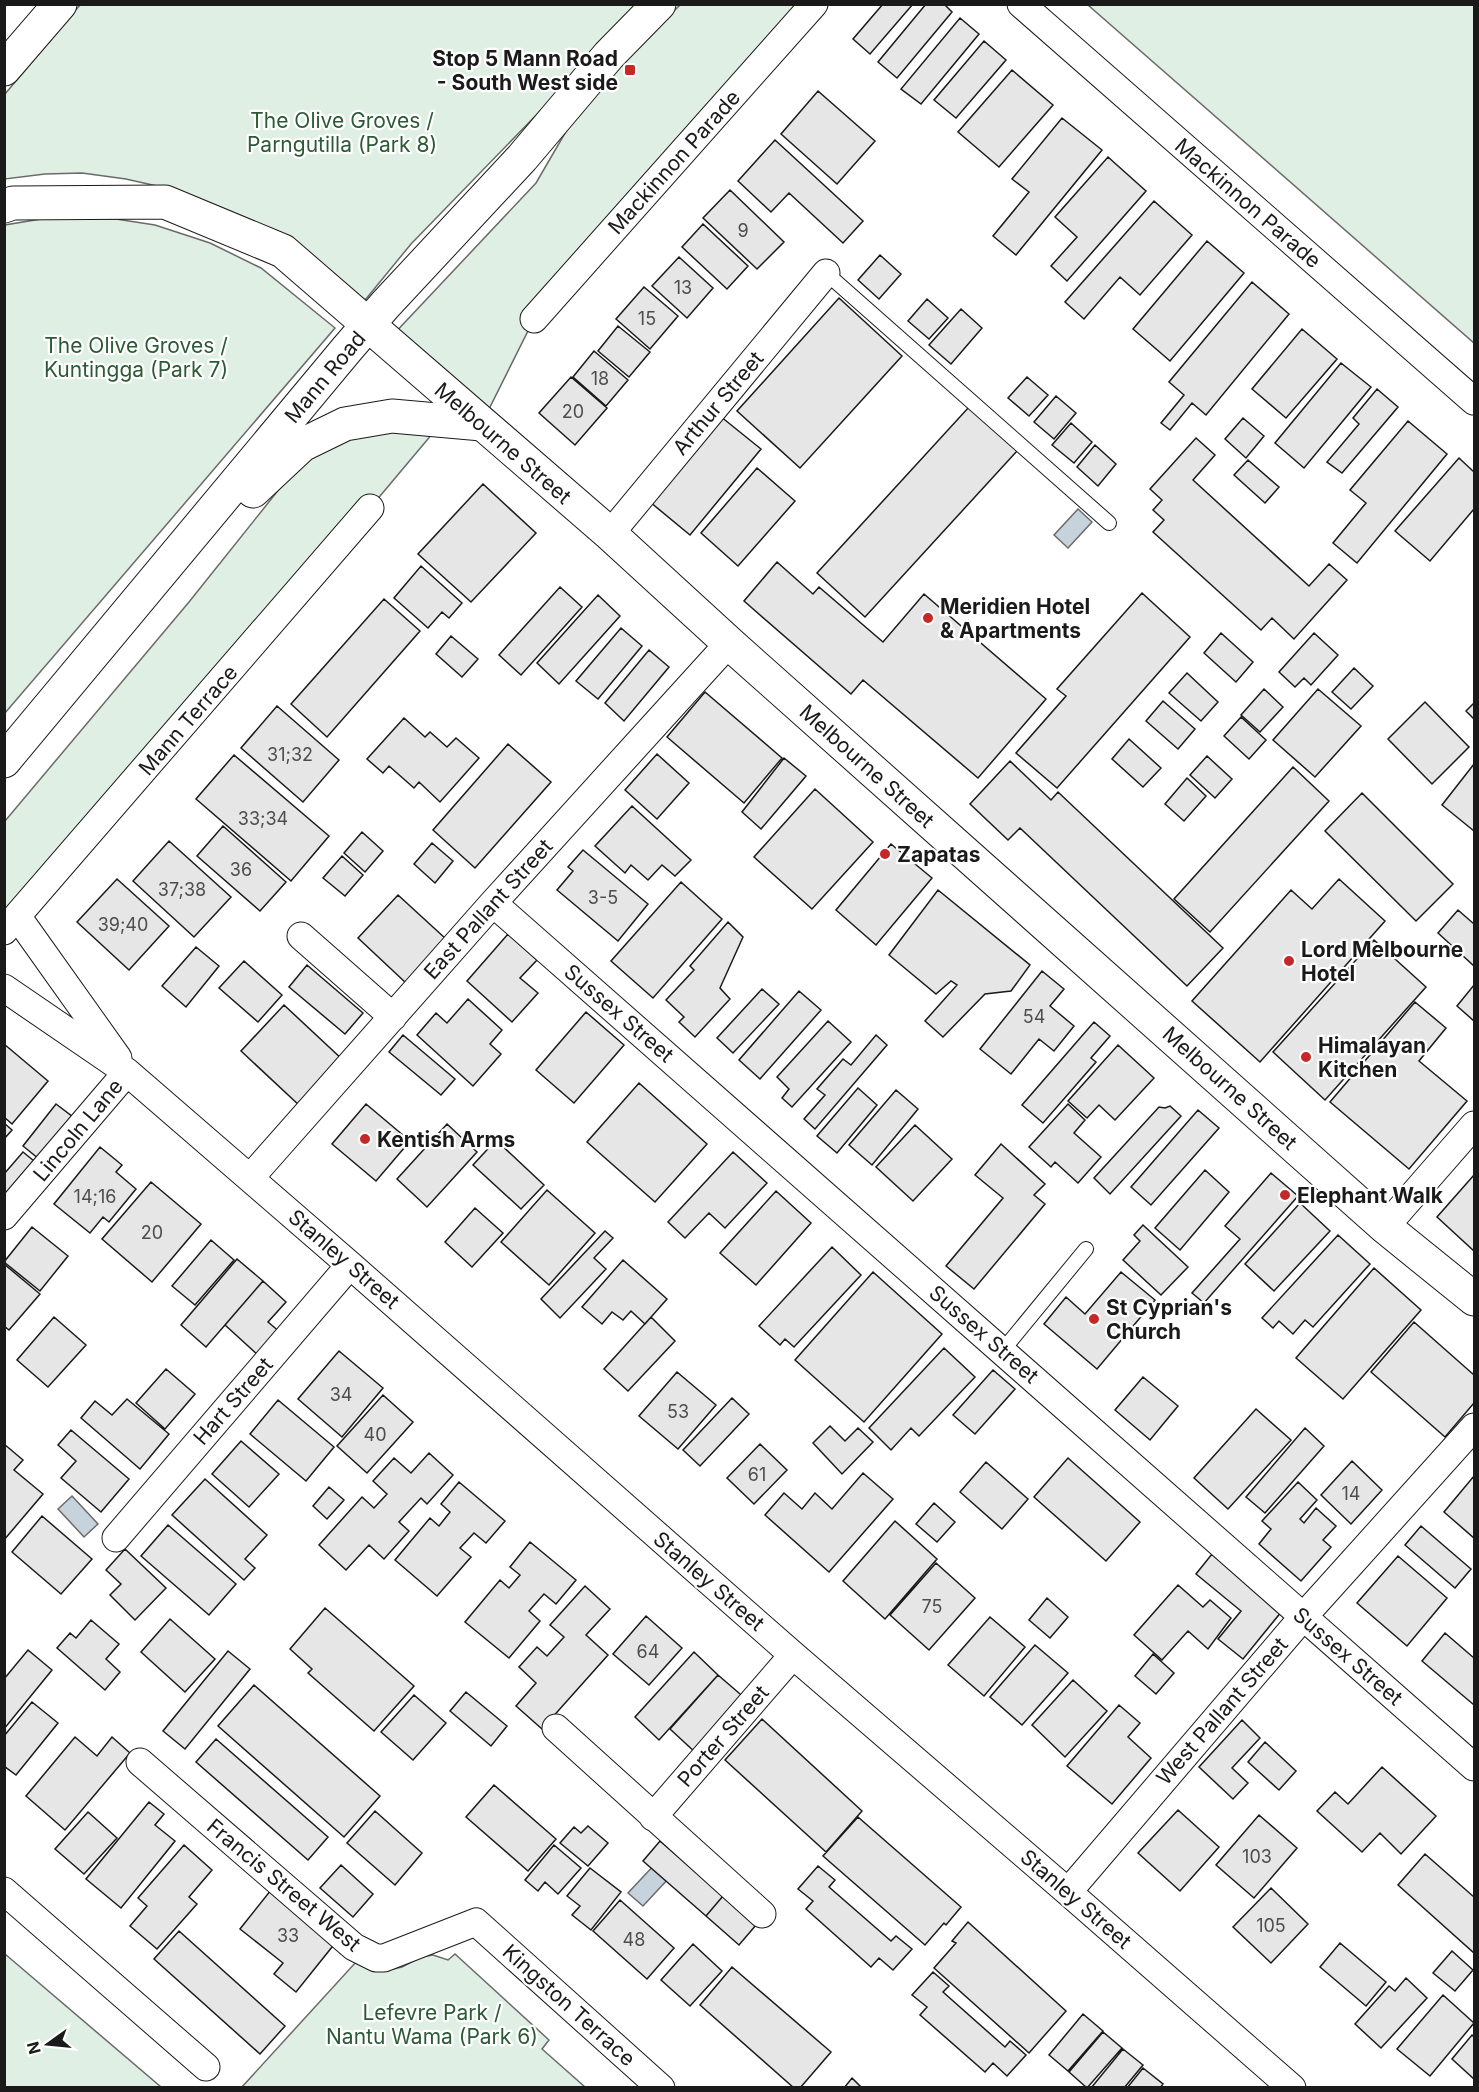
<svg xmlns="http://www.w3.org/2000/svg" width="1479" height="2092" font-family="Inter,sans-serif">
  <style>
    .green { fill: #e0efe3; stroke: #6a6a6a; stroke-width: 1.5 }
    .water { fill: #c6d2dc; stroke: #6a6a6a; stroke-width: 1.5 }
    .building { fill: #e6e6e6; stroke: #1a1a1a; stroke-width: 1.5 }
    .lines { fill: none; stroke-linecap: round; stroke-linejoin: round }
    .lane-casing { stroke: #1a1a1a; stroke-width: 16 }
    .street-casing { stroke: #1a1a1a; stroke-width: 29 }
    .secondary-casing { stroke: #1a1a1a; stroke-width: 35 }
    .highway-casing { stroke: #1a1a1a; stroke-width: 35 }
    .lane { stroke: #fff; stroke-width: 14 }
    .street { stroke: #fff; stroke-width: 27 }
    .secondary { stroke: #fff; stroke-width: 33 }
    .highway { stroke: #fff; stroke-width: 33 }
    .poi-dot { fill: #c62828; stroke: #fff; stroke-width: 2 }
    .labels { text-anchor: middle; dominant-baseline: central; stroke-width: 4.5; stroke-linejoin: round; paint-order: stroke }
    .number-label { font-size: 18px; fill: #4d4d4d }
    .poi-label { font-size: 21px; font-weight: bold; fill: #1a1a1a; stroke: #fff; text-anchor: start }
    .park-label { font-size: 21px; fill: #2b5a34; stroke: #fff }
    .street-label { font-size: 21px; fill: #1a1a1a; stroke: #fff }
  </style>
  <rect width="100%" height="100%" fill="#fff"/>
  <path class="green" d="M80,5h563l-232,239 -50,61 -191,-116 -44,-10 -44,-6 -37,1 -40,5v-85z
    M680,5h116l-262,314 -48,96 -94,-79 144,-153 39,-67 42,-49z
    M1088,5h386v338z
    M47,218l69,1 39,6 55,18 51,25 74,60 -330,385v-488z
    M443,421l-73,87 -365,423v-110l184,-219 115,-144 41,-19z
    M5,1954l156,133h-156z
    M455,1954l94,86 -7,9 43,38 -344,1 115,-126 28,9 18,-4 19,-10 12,-2 15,5z"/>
  <path class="water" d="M1078,509l14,13 -24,26 -14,-13z
    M72,1496l26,28 -14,13 -26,-28z
    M656,1863l14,14 -27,29 -15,-13z"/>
  <path class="building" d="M883,4h30l-43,50 -17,-15z
    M926,4h18l8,8 -55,66 -19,-16z
    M960,18l19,16 -58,70 -20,-15z
    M984,41l22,19 -50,58 -22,-18z
    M1012,70l41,35 -54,62 -41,-35z
    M818,91l57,50 -38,43 -56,-50z
    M1062,118l40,32 -86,105 -23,-19 36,-44 -17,-13z
    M775,140l88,81 -20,22 -54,-50 -18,19 -33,-31z
    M1108,157l38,34 -79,90 -16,-15 26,-29 -22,-20z
    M730,190l54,52 -27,27 -54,-51z
    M1154,201l38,34 -52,60 -20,-18 -36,42 -19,-17z
    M703,224l45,42 -21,23 -45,-42z
    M1207,241l37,32 -74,88 -37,-32z
    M880,255l21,19 -22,25 -21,-19z
    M679,257l34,31 -26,30 -35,-32z
    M1252,282l37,32 -83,101 -14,-12 -22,27 -9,-7 23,-28 -15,-13z
    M644,287l34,29 -28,33 -34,-30z
    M839,298l63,58 -102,112 -63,-57z
    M927,299l21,19 -19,21 -21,-18z
    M961,309l21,19 -31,36 -22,-19z
    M618,326l32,26 -21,25 -31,-26z
    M1302,329l35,30 -51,59 -34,-29z
    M594,351l34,29 -22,26 -33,-29z
    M1341,363l30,24 -67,81 -29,-25z
    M571,377l36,31 -32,37 -36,-32z
    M1027,377l21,18 -19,21 -21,-18z
    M1377,389l21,18 -56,66 -15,-11 32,-38 -6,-6z
    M1056,396l20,17 -22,26 -20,-17z
    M969,407l48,44 -152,166 -48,-44z
    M720,416l41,33 -71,86 -40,-33z
    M1243,418l21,18 -18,22 -21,-19z
    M1408,421l39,33 -90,109 -24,-20 33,-40 -16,-13z
    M1071,423l21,19 -18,21 -22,-18z
    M1196,438l19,17 -22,25 116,106 20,-22 18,16 -53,59 -22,-21 -11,12 -108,-98 11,-12 -11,-10 9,-10 -12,-11z
    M1095,445l21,19 -18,22 -21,-19z
    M1459,458l15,14v37l-44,52 -35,-30z
    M1248,460l31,27 -14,16 -31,-28z
    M757,468l38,33 -57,65 -37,-33z
    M483,484l53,49 -65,69 -53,-48z
    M777,562l36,32 6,-7 64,55 41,-48 122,105 -68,79 -115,-98 -12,14 -107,-93z
    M421,566l41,37 -13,15 -7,-6 -14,16 -34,-30z
    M560,587l22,20 -61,68 -22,-20z
    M1142,593l48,44 -133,151 -41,-35 50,-57 -9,-7z
    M598,595l22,21 -61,68 -22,-21z
    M384,599l36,32 -93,106 -36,-33z
    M621,628l21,18 -44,53 -22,-18z
    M1221,633l32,29 -17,20 -32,-29z
    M1314,633l24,22 -27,30 -7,-7 -9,9 -16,-15z
    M451,636l27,23 -16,18 -26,-23z
    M649,650l20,17 -45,54 -19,-18z
    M1354,668l19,18 -22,23 -19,-17z
    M1187,673l31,29 -17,19 -32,-28z
    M1264,689l19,18 -23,25 -19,-17z
    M1318,689l43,37 -46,51 -42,-37z
    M705,692l77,66 -38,45 -77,-66z
    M1163,701l32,28 -17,20 -32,-28z
    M1425,702l44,45 -37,37 -44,-45z
    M1474,703v16l-8,-8z
    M277,706l62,54 -36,42 -62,-54z
    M1241,717l25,23 -17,19 -25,-23z
    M404,718l21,19 5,-5 17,15 9,-9 23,20 -39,44 -21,-20 -5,6 -25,-22 -6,7 -16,-14z
    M1129,739l32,29 -18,19 -31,-28z
    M508,744l43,38 -76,86 -42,-38z
    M657,754l32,29 -32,36 -32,-29z
    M234,755l95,81 -38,45 -95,-82z
    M1207,756l25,23 -17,19 -25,-23z
    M784,758l22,18 -45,53 -19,-17z
    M1010,761l41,39 7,-8 165,156 -36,38 -167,-158 -12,12 -38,-36z
    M1474,764v67l-32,-26z
    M1293,767l36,34 -119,131 -36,-33z
    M1187,778l19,18 -22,25 -19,-17z
    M815,789l58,53 -61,67 -58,-52z
    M1362,793l91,91 -37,37 -91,-90z
    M632,806l59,54 -16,16 -13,-11 -14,15 -17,-15 -6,8 -30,-27z
    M223,826l63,56 -26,29 -63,-55z
    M362,832l21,19 -18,21 -21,-19z
    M169,841l62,56 -37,40 -61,-56z
    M432,843l21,18 -18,22 -21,-19z
    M891,844l41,34 -56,67 -40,-35z
    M583,850l65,54 -30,37 -61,-51 16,-19 -5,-4z
    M342,856l21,19 -18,21 -22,-18z
    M117,879l52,47 -40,44 -52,-48z
    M1339,879l46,42 -125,141 -68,-61 99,-111 21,19z
    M681,882l41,37 -69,79 -42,-37z
    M938,890l92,75 -19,26 -26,3 -42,43 -18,-16 32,-36 -6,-4 -15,13 -47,-39z
    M398,895l48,44 -40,44 -48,-45z
    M1458,910l16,14v42l-36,-33z
    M728,922l15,15 -23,51 10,11 -35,38 -16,-15 5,-5 -18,-17 28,-30 -4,-4z
    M508,934l29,26 -17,18 18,15 -26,29 -45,-41z
    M1374,940l52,47 -101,113 -52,-48z
    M196,947l23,19 -33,41 -24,-21z
    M244,961l38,34 -24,27 -39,-34z
    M307,965l56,48 -18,21 -56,-47z
    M1042,971l22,18 -14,17 24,20 -20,25 -15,-12 -28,35 -31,-25z
    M1474,985v36l-17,-15z
    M762,989l17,15 -46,49 -16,-15z
    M799,991l22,19 -61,69 -21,-19z
    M468,999l34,31 -12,14 11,10 -28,32 -56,-51 19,-22 11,10z
    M1415,1002l31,26 -27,33 48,40 -58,68 -79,-67z
    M284,1005l60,56 -43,46 -60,-56z
    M586,1012l38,33 -50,58 -38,-33z
    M828,1021l23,21 -59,65 -10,-9 7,-9 -12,-12z
    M1094,1022l16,14 -19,22 5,4 -53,61 -21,-18z
    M403,1035l52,44 -14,16 -52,-43z
    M876,1035l11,10 -72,84 -11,-10 21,-24 -8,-6 26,-30 8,6z
    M4,1044l44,37 -36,43 -8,-7z
    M1118,1045l36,33 -39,42 -16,-15 -12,13 -19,-17z
    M639,1083l68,61 -52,58 -68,-60z
    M858,1088l19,17 -40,48 -20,-17z
    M896,1090l22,19 -46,56 -23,-20z
    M56,1104l17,13 -34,42 -16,-13z
    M366,1104l44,37 -34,40 -44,-37z
    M1068,1104l17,16 -11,13 27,24 -23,26 -23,-21 -4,5 -22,-20z
    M1170,1106l11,10 -71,78 -16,-16 65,-71 6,1z
    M1198,1110l21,18 -68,77 -20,-18z
    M4,1123l8,7 -8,9z
    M447,1124l30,28 -50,55 -30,-28z
    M915,1125l37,34 -39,42 -37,-34z
    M496,1140l48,45 -23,24 -48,-44z
    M1001,1144l44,40 -11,11 11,9 -71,85 -28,-23 57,-68 -28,-23z
    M100,1147l22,18 -6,7 20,17 -27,33 -6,-5 -13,16 -36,-29z
    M23,1152l16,13 -35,40v-31z
    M733,1152l34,31 -42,45 -16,-15 -24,25 -17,-16z
    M1205,1170l24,22 -49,58 -25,-22z
    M1271,1173l27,23 -94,107 -12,-10 48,-54 -15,-13z
    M1474,1175v76l-37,-34z
    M151,1182l50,42 -49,58 -50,-43z
    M547,1190l48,43 -46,52 -48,-43z
    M776,1191l35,32 -55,62 -36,-32z
    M1300,1203l30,28 -56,60 -29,-27z
    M475,1208l28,25 -31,34 -27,-25z
    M1143,1225l45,42 -27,28 -38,-35 17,-19 -6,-6z
    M32,1227l36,29 -28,35 -36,-29z
    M605,1231l8,7 -19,20 12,11 -46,49 -19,-19z
    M1338,1235l32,29 -57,63 -8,-7 -12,14 -14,-13 -6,7 -11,-10z
    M211,1240l23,20 -39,45 -23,-19z
    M832,1247l29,28 -67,72 -9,-8 -5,6 -21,-19z
    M237,1259l26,22 -57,66 -25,-22z
    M623,1260l44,39 -22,25 -14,-13 -8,9 -11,-8 -10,12 -20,-17z
    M4,1264l36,30 -31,36 -5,-4z
    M1374,1268l47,42 -78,89 -47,-41z
    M873,1272l69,62 -78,88 -69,-62z
    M1121,1272l34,28 -58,69 -53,-45 22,-27 19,17z
    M263,1281l23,21 -18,20 13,11 -21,24 -35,-32z
    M54,1317l32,28 -38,42 -31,-27z
    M651,1317l24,24 -47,50 -24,-22z
    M1414,1322l60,53v28l-29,34 -74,-65z
    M944,1348l31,29 -56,59 -8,-8 -20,22 -22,-22z
    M339,1351l44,37 -41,49 -44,-38z
    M166,1369l29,25 -30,35 -29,-26z
    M993,1370l22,19 -40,45 -22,-19z
    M677,1372l39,33 -38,44 -39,-33z
    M1143,1377l35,29 -28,34 -35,-30z
    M383,1395l30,27 -46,51 -30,-27z
    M732,1398l17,16 -49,52 -17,-16z
    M127,1399l42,35 -29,35 -59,-51 14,-17 17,14z
    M278,1400l56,47 -28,34 -56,-47z
    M1256,1409l35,31 -63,69 -34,-31z
    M830,1426l15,15 13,-13 15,14 -31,32 -29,-31z
    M1305,1428l19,18 -59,67 -19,-16z
    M71,1430l58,49 -28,33 -40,-34 15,-17 -18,-16z
    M241,1441l38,33 -30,33 -37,-33z
    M4,1444l19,16 -9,10 29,24 -39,46z
    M760,1444l27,26 -33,34 -27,-26z
    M429,1453l24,22 -26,29 -6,-6 -22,24 10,9 -25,28 -15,-14 -23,25 -27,-25 43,-48 12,11 13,-14 -14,-13 21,-23 17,15z
    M1068,1458l72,64 -34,39 -72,-64z
    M1352,1461l30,29 -31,34 -30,-29z
    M986,1462l42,37 -26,30 -42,-37z
    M863,1473l30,26 -64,73 -64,-57 19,-22 18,16 13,-16 17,16z
    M1474,1476v62l-30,-26z
    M205,1479l62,56 -22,24 10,9 -11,12 -72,-65z
    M459,1482l46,39 -19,22 -12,-10 -14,15 11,9 -34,39 -42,-36 35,-42 9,8 11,-14 -9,-8z
    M1298,1482l19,18 -17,19 4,4 12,-15 20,18 -13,14 8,7 -30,34 -42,-37 12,-15 -9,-8z
    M329,1487l15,13 -17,19 -14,-13z
    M934,1503l21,19 -18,20 -21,-18z
    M42,1516l50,43 -31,35 -49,-42z
    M895,1521l42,38 -52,60 -42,-38z
    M168,1525l68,59 -27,31 -68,-59z
    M1421,1526l50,43 -16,19 -50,-43z
    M530,1542l46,38 -20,24 -12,-10 -15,17 11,10 -31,37 -44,-36 35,-42 9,8 11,-13 -10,-8z
    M125,1549l41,39 -31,32 -25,-25 11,-11 -15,-14z
    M1212,1554l70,57 -39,48 -25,-20 23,-28 -45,-37z
    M1398,1556l49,42 -40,48 -50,-43z
    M936,1563l39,35 -46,52 -39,-35z
    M1178,1585l25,22 7,-7 21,18 -23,31 -20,-18 -26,29 -28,-25z
    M585,1586l25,23 -24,26 22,20 -66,74 -26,-23 20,-23 -17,-16 18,-20 10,9 17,-19 -14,-12z
    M1047,1598l21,19 -18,21 -21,-18z
    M325,1608l89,78 -40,45 -66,-58 4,-4 -22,-20z
    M646,1616l36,32 -33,37 -36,-31z
    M990,1617l35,30 -41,49 -36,-31z
    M170,1619l45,40 -30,33 -44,-40z
    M91,1620l28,24 -13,15 14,13 -15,18 -48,-42 13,-15 6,5z
    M1445,1633l29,25v47l-52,-44z
    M1035,1645l33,28 -46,52 -32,-28z
    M28,1650l24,20 -48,59v-50z
    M228,1651l22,18 -65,80 -22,-18z
    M694,1652l24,23 -59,65 -24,-23z
    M1153,1654l21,19 -18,21 -21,-18z
    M718,1675l29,25 -50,54 -27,-25z
    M1073,1680l34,31 -42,46 -33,-32z
    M254,1685l126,111 -36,41 -126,-111z
    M466,1692l41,34 -16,20 -41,-35z
    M414,1695l32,28 -33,37 -32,-28z
    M32,1702l26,21 -42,52 -12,-9v-30z
    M1119,1705l21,18 -12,14 23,21 -39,46 -45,-38z
    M762,1719l100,92 -36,41 -101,-92z
    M1242,1720l18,18 -28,30 16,15 -15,16 -34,-32z
    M75,1737l22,19 15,-19 18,16 -65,77 -39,-34z
    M216,1739l112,98 -20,23 -112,-98z
    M1265,1742l31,29 -17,19 -31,-28z
    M1382,1767l54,49 -35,38 -21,-21 -18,19 -45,-41 18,-19 13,12z
    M494,1785l62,54 -28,32 -62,-54z
    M149,1802l15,12 -9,11 20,16 -54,67 -35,-29z
    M1178,1810l41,37 -39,44 -42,-38z
    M375,1811l47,42 -27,32 -48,-42z
    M88,1812l29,26 -33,36 -29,-25z
    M1259,1815l38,33 -43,50 -38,-33z
    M858,1817l103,90 -15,18 -2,-2 -19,22 -102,-89z
    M588,1826l20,17 -20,23 -28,-23 14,-16 7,6z
    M660,1841l63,55 -17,20 -63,-55z
    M184,1845l28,25 -23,27 8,7 -40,45 -27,-23 17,-20 -9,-8z
    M554,1845l27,23 -23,26 -13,-12 -7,9 -13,-11z
    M1425,1854l49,43v56l-76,-68z
    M341,1865l32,29 -20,23 -33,-29z
    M818,1866l17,14 -6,7 62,54 5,-5 16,13 -19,21 -14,-12 -8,9 -65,-58 7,-8 -15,-12z
    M590,1868l31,24 -30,38 -19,-15 8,-9 -13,-10z
    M1271,1888l37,36 -37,39 -38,-36z
    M271,1890l65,52 -40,50 -22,-18 9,-11 -43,-34z
    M723,1896l33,29 -17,20 -33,-29z
    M620,1900l54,48 -27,31 -54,-48z
    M968,1922l98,89 -37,42 -95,-85 22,-25 -4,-2z
    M179,1931l106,95 -25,28 -106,-95z
    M1340,1943l46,39 -20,24 -46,-39z
    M693,1944l29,27 -32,35 -29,-26z
    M1452,1951l21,19 -18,21 -22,-18z
    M732,1967l99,85 -31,36h-6l-94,-83z
    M933,1972l16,14 -6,6 62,55 5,-6 16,14 -19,21 -14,-13 -8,9 -65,-57 7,-8 -15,-12z
    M1406,1978l21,20 -46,50 -26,-24 34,-38 6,5z
    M1443,1995l31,28 -44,53 -33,-27z
    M1083,2014l20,17 -35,40 -19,-16z
    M1103,2032l19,16 -35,40 -18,-16z
    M1472,2035l2,2v42l-22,-20z
    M1123,2049l20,16 -19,23h-33z
    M1143,2068l20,16 -3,4h-33z
    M852,2078l10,10h-18z"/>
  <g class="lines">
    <defs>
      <path id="lane" d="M826,273l283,250
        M1003,1350l83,-101"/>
      <path id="street" d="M1021,4l453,397
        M534,319l280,-315
        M610,534l216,-261
        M493,903l981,864
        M17,916l101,142
        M4,931l366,-423
        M301,936l92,81
        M4,988l123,84 223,193 443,390 275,237 224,196
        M250,1178l243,-275 236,-260
        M4,1216l123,-144
        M1385,1227l89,-102
        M116,1538l234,-273
        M556,1728l206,186
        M140,1762l214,185 22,11h8l92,-36 185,166
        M653,1817l140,-162
        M4,1891l202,176
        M1068,1892l235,-275 171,-190"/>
      <path id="secondary" d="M4,206l9,-3 152,-1 118,49 327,283 119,109 656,584 89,72"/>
      <path id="highway" d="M4,69l56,-65
        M253,491l49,-46 43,-21 47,-8 90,8
        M4,761l343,-412 38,-44 137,-147 87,-103 50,-51"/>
    </defs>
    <use href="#lane" class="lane-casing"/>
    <use href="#street" class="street-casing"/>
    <use href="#secondary" class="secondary-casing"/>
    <use href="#highway" class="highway-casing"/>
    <use href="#lane" class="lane"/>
    <use href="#street" class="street"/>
    <use href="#secondary" class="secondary"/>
    <use href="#highway" class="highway"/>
  </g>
  <g class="poi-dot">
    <rect x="624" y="64" width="12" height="12" rx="3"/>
    <circle cx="928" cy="618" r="6"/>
    <circle cx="885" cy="854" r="6"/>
    <circle cx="1289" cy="961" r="6"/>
    <circle cx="1306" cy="1057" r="6"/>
    <circle cx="365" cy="1139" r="6"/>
    <circle cx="1285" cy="1195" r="6"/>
    <circle cx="1094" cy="1319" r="6"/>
  </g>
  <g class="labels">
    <g class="number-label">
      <text x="743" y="230">9</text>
      <text x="683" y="287">13</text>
      <text x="647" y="318">15</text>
      <text x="600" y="378">18</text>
      <text x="573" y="411">20</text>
      <text x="290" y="754">31;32</text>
      <text x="263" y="818">33;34</text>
      <text x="241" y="869">36</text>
      <text x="182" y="889">37;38</text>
      <text x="603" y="897">3-5</text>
      <text x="123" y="924">39;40</text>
      <text x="1034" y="1016">54</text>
      <text x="95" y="1196">14;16</text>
      <text x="152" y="1232">20</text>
      <text x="341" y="1394">34</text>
      <text x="678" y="1411">53</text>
      <text x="375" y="1434">40</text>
      <text x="757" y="1474">61</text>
      <text x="1351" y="1493">14</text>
      <text x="932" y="1606">75</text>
      <text x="648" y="1651">64</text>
      <text x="1257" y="1856">103</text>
      <text x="1271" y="1925">105</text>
      <text x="288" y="1935">33</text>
      <text x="634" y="1939">48</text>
    </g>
    <g class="poi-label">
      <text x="618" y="58" text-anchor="end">Stop 5 Mann Road<tspan x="618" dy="24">- South West side</tspan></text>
      <text x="940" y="606">Meridien Hotel<tspan x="940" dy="24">&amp; Apartments</tspan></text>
      <text x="897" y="854">Zapatas</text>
      <text x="1301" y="949">Lord Melbourne<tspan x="1301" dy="24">Hotel</tspan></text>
      <text x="1318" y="1045">Himalayan<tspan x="1318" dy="24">Kitchen</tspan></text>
      <text x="377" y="1139">Kentish Arms</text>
      <text x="1297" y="1195">Elephant Walk</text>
      <text x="1106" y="1307">St Cyprian's<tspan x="1106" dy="24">Church</tspan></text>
    </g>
    <g class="park-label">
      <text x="342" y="120">The Olive Groves /<tspan x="342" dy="24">Parngutilla (Park 8)</tspan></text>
      <text x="136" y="345">The Olive Groves /<tspan x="136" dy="24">Kuntingga (Park 7)</tspan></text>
      <text x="432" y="2012">Lefevre Park /<tspan x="432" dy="24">Nantu Wama (Park 6)</tspan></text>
    </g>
    <g class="street-label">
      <text transform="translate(674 162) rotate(-48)">Mackinnon Parade</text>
      <text transform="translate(1248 203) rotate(41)">Mackinnon Parade</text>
      <text transform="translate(325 377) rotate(-50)">Mann Road</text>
      <text transform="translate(718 403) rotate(-50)">Arthur Street</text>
      <text transform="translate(503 443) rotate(41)">Melbourne Street</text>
      <text transform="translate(188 720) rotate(-49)">Mann Terrace</text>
      <text transform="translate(867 766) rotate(42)">Melbourne Street</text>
      <text transform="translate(488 909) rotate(-48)">East Pallant Street</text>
      <text transform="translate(619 1013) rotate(41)">Sussex Street</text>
      <text transform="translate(1230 1088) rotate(42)">Melbourne Street</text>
      <text transform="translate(78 1130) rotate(-50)">Lincoln Lane</text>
      <text transform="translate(344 1259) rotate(41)">Stanley Street</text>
      <text transform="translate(984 1334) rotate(41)">Sussex Street</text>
      <text transform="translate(233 1401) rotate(-49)">Hart Street</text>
      <text transform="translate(709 1581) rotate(41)">Stanley Street</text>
      <text transform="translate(1348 1656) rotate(41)">Sussex Street</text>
      <text transform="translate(1222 1711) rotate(-49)">West Pallant Street</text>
      <text transform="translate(723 1736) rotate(-49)">Porter Street</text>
      <text transform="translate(284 1885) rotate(40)">Francis Street West</text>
      <text transform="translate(1076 1899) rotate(41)">Stanley Street</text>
      <text transform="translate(569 2005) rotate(42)">Kingston Terrace</text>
    </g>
  </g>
  <rect width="1479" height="2092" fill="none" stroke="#1a1a1a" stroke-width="12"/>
  <g transform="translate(48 2044) rotate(255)" stroke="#ffffff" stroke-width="4.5" paint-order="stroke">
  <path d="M0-4.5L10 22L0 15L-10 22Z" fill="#1a1a1a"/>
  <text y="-9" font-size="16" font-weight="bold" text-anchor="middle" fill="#1a1a1a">N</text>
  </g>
</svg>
